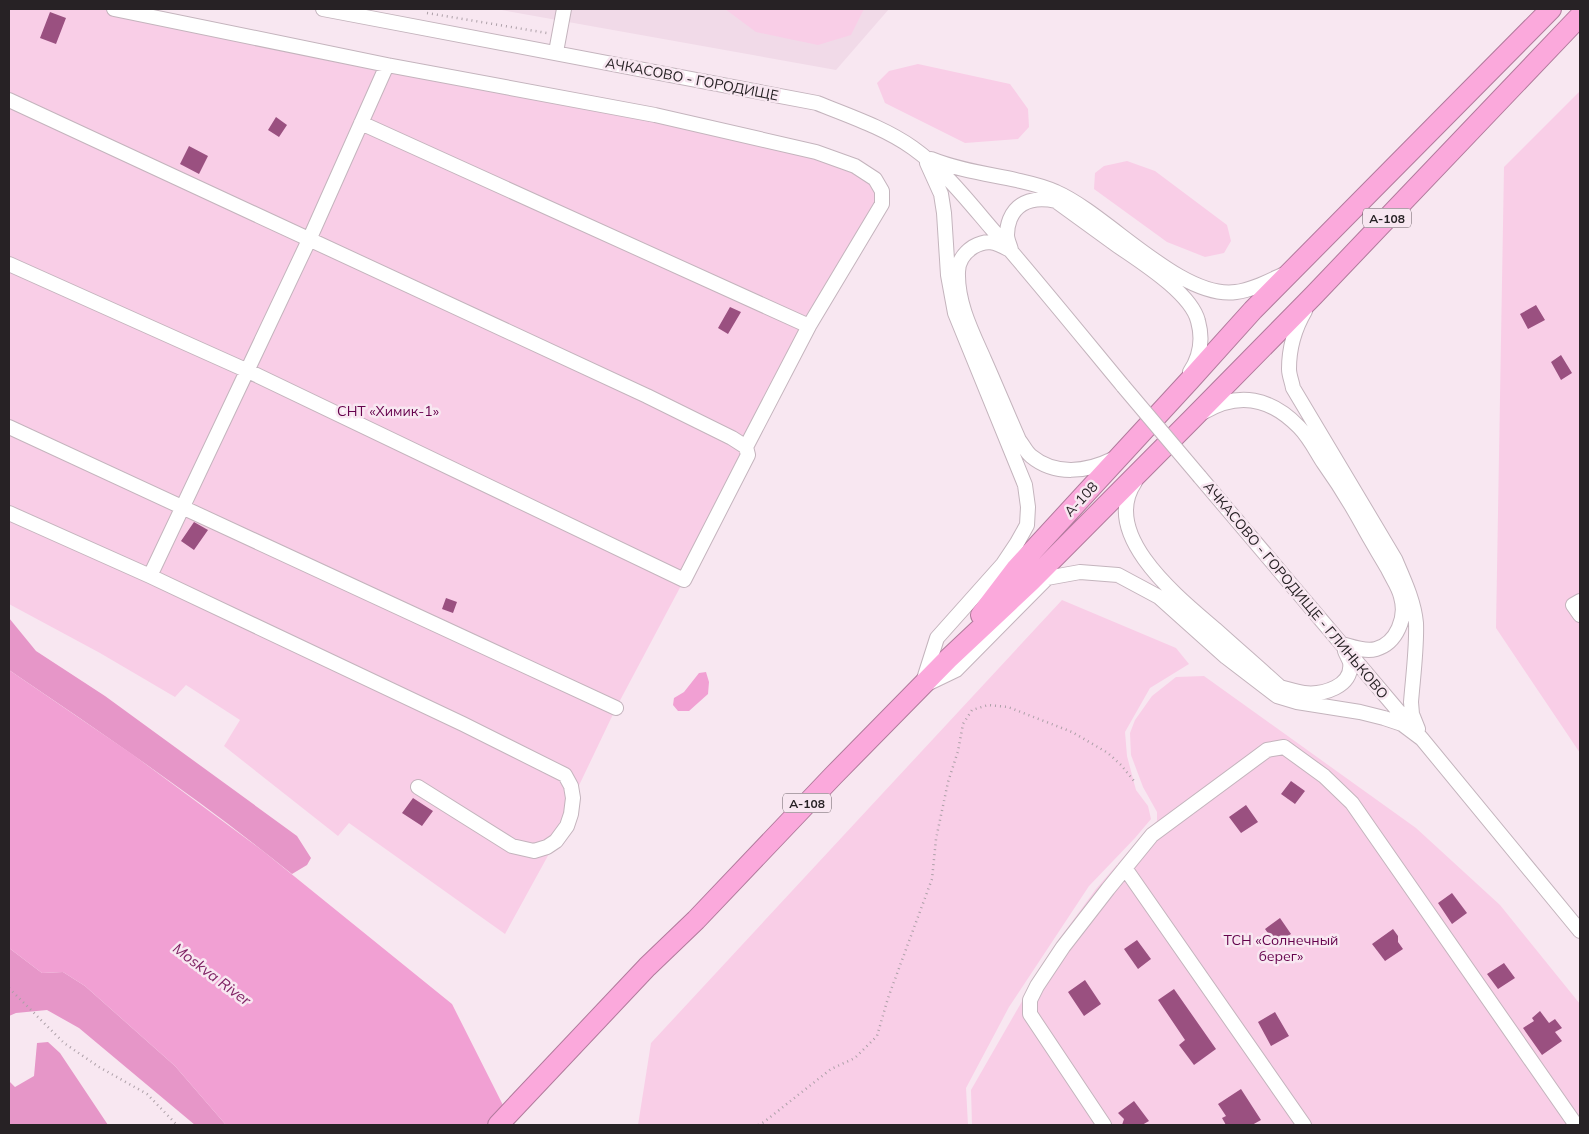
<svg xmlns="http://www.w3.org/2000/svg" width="1589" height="1134" font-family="Mulish,sans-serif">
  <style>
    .built { fill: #f1dae8 }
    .green { fill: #f9cee7 }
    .forest { fill: #e696c8 }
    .water { fill: #f1a0d3 }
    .building { fill: #9a5080 }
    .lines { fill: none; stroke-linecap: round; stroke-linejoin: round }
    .minor-casing { stroke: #c4b4bd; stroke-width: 16 }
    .highway-casing { stroke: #b17a9c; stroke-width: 22 }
    .path { stroke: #ada0a8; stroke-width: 2.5; stroke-dasharray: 1 4; stroke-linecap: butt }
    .minor { stroke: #fff; stroke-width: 14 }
    .highway { stroke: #fba9dc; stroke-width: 20 }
    .minor-bridge-casing { stroke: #c4b4bd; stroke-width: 16; stroke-linecap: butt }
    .minor-bridge { stroke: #fff; stroke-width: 14 }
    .labels { text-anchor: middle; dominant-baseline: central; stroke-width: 5; stroke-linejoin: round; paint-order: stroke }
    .shield { fill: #f8e7f1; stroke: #665d62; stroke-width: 1 }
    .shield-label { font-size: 12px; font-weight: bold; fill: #272225 }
    .street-label { font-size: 14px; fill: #272225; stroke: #f8e7f1 }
    .park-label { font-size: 14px; fill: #65034d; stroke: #f8e7f1 }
    .water-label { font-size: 15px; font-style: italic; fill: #802465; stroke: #f8e7f1 }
  </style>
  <rect width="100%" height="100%" fill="#f8e7f1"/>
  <path class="built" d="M496,9h393l-53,61z"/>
  <path class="green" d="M9,9h105l541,106 200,51 27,25 -73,135 -125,254 -68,128 -43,90 -17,43 -51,93 -156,-111 -11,13 -114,-90 16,-26 -54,-35 -11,12 -75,-44 -91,-49z
    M725,9h139l-13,26 -33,10 -62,-13z
    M918,64l92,20 18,25 1,18 -11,12 -53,4 -80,-40 -8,-20 12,-12z
    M1580,91v662l-84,-125 8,-461z
    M1127,161l28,10 72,54 4,16 -7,12 -19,4 -38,-15 -73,-53 1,-16 9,-7z
    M1062,600l114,48 13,16 -39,24 -25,44 2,24 9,34 12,16 3,13 -16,19 -46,48 -80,121 -43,81 2,37h-330l13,-82z
    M1204,676l212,152 84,77 80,99v121h-608l-1,-35 81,-141 44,-60 43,-50 18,-18v-9l-14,-25 -12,-32 -1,-22 5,-13 17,-24 24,-19z"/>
  <path class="forest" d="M9,618l27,33 69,45 192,140 14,22 -4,7 -15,9c-90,-73 -187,-139 -283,-204z
    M9,948l33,25 21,-1 22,14 90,80 51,59h-31l-116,-97 -32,-18 -31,3 -7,3z
    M48,1042l12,11 48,72h-99v-44l6,6 19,-11 3,-33z"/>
  <path class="water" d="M9,670l123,84 131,97 189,153 61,121h-287l-51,-59 -90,-80 -22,-14 -21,1 -33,-25z
    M706,672l3,10 -1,12 -19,17h-11l-5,-6 1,-7 10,-6 15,-19z"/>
  <path class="building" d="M50,12l16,6 -10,26 -16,-6z
    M276,117l11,8 -8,12 -11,-7z
    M189,146l19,10 -9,18 -19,-10z
    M1536,305l9,15 -17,9 -8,-15z
    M730,307l11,5 -13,22 -10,-6z
    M1561,355l11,18 -11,7 -10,-18z
    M194,522l14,8 -14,20 -13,-9z
    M446,598l11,4 -4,11 -11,-4z
    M1291,781l14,10 -10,13 -14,-10z
    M413,798l20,13 -11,15 -20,-13z
    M1246,805l12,17 -17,11 -12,-16z
    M1452,893l15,20 -15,11 -14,-21z
    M1280,918l11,16 -10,6 -3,-4 -5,4 -8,-11z
    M1393,929l5,7v6l5,7 -18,12 -13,-17z
    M1137,940l14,19 -13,10 -14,-20z
    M1504,963l11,15 -17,11 -11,-15z
    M1085,980l16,24 -17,12 -16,-24z
    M1174,989l42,60 -22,16 -15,-20 6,-5 -27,-40z
    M1540,1011l9,12 6,-4 7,9 -7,4 7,9 -20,14 -19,-27 11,-7 -2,-3z
    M1275,1012l14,24 -18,10 -13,-24z
    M1241,1089l20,31 -9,5h-26l-4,-7 4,-2 -8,-12z
    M1134,1101l15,20 -7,4h-20l2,-6 -6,-6z"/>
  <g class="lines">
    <defs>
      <path id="minor" d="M114,9l273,56 268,50 161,37 39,14 20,13 7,12v13l-73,122 -63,121
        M323,9l494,94c32,13 68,25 96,45 31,22 55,53 79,81 45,52 88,105 131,157
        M556,52l8,-43
        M9,100l638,296 85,42 14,9 2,8 -64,125 -436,-209 -239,-107
        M361,123l448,203
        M931,159c27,11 57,15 85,21 13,3 28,6 40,12 51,22 125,108 180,100 16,-2 31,-10 46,-17
        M1008,249c-13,-7 -21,-10 -35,-2 -9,6 -15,15 -15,25 -1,31 14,60 26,87 12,27 23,54 35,81 4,5 7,12 12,16 24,20 56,16 82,3
        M1011,250c-1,-5 -4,-10 -4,-15 0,-5 1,-11 3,-16 8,-19 27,-22 46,-18 21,15 41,30 62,45 23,16 73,47 80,75 5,18 2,36 -8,51
        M1305,311c-10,17 -16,38 -16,58 0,6 3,13 4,19l102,171c9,21 19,42 21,64 1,24 -3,54 -5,79l1,12 6,15
        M1204,412c35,-21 67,-14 95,15 10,10 17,24 24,35 15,21 28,42 40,64 8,15 17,29 25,43 4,9 11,18 13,28 6,20 -4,46 -25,52 -11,3 -23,-2 -34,-5
        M9,427l607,281
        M1200,477l222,262 158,192
        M1135,482c-36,53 44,116 80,147 21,19 43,38 65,58 8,2 16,5 24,6 18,2 50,-6 46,-31 -1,-3 -4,-8 -5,-11
        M9,513l141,63 313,148 102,51 6,11 2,12 -2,16 -4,12 -11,15 -9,6 -13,4 -22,-5 -94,-59
        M150,576l159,-336 78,-175
        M1580,601l-7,4 7,10
        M923,682l14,-44 66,-74 14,-21 10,-18 1,-18 -3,-22 -70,-172 -7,-38 -4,-62 -3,-19 -14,-31
        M929,683l27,-13 91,-92 33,-6 38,3 41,22 67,60 51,39 20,6 63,10 24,6 18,6 20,15
        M1125,868l179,257
        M1104,1125l-74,-111v-14l7,-14 26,-39 45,-58 44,-54 115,-85 17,-3 40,29 28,27 224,322"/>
      <path id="highway" d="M981,615l35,-46 174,-189 63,-70 298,-301
        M498,1125l149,-158 49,-47 137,-144 115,-117 83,-78 161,-162 122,-124 266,-279"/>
    </defs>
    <use href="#minor" class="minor-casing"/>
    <use href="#highway" class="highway-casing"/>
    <path class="path" d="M427,13l120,20
      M9,988l55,55 35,24 48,27 30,31
      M758,1125l6,-3 67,-53 24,-11 22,-22 11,-38 44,-119 4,-40 12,-57 10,-31 5,-27 9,-14 16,-5 20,2 64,25 36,21 13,12 13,16"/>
    <use href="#minor" class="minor"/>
    <use href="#highway" class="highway"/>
    <defs>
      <path id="minor-bridge" d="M1123,386l77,91"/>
    </defs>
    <use href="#minor-bridge" class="minor-bridge-casing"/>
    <use href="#minor-bridge" class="minor-bridge"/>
  </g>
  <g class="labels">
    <g class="shield">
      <rect x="1363" y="208.5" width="48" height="19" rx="4"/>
      <rect x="783" y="793.5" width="48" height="19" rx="4"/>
    </g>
    <g class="shield-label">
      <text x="1387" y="218">А-108</text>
      <text x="807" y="803">А-108</text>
    </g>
    <g class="street-label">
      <text transform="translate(692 79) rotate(11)">АЧКАСОВО - ГОРОДИЩЕ</text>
      <text transform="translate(1081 499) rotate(-47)">А-108</text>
      <text transform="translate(1296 590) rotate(50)">АЧКАСОВО - ГОРОДИЩЕ - ГЛИНЬКОВО</text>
    </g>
    <g class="park-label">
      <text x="388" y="411">СНТ «Химик-1»</text>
      <text x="1281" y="940">ТСН «Солнечный<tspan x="1281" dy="16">берег»</tspan></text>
    </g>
    <g class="water-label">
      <text transform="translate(212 974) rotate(37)">Moskva River</text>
    </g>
  </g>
  <rect width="1589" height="1134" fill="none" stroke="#272225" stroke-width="20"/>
</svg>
